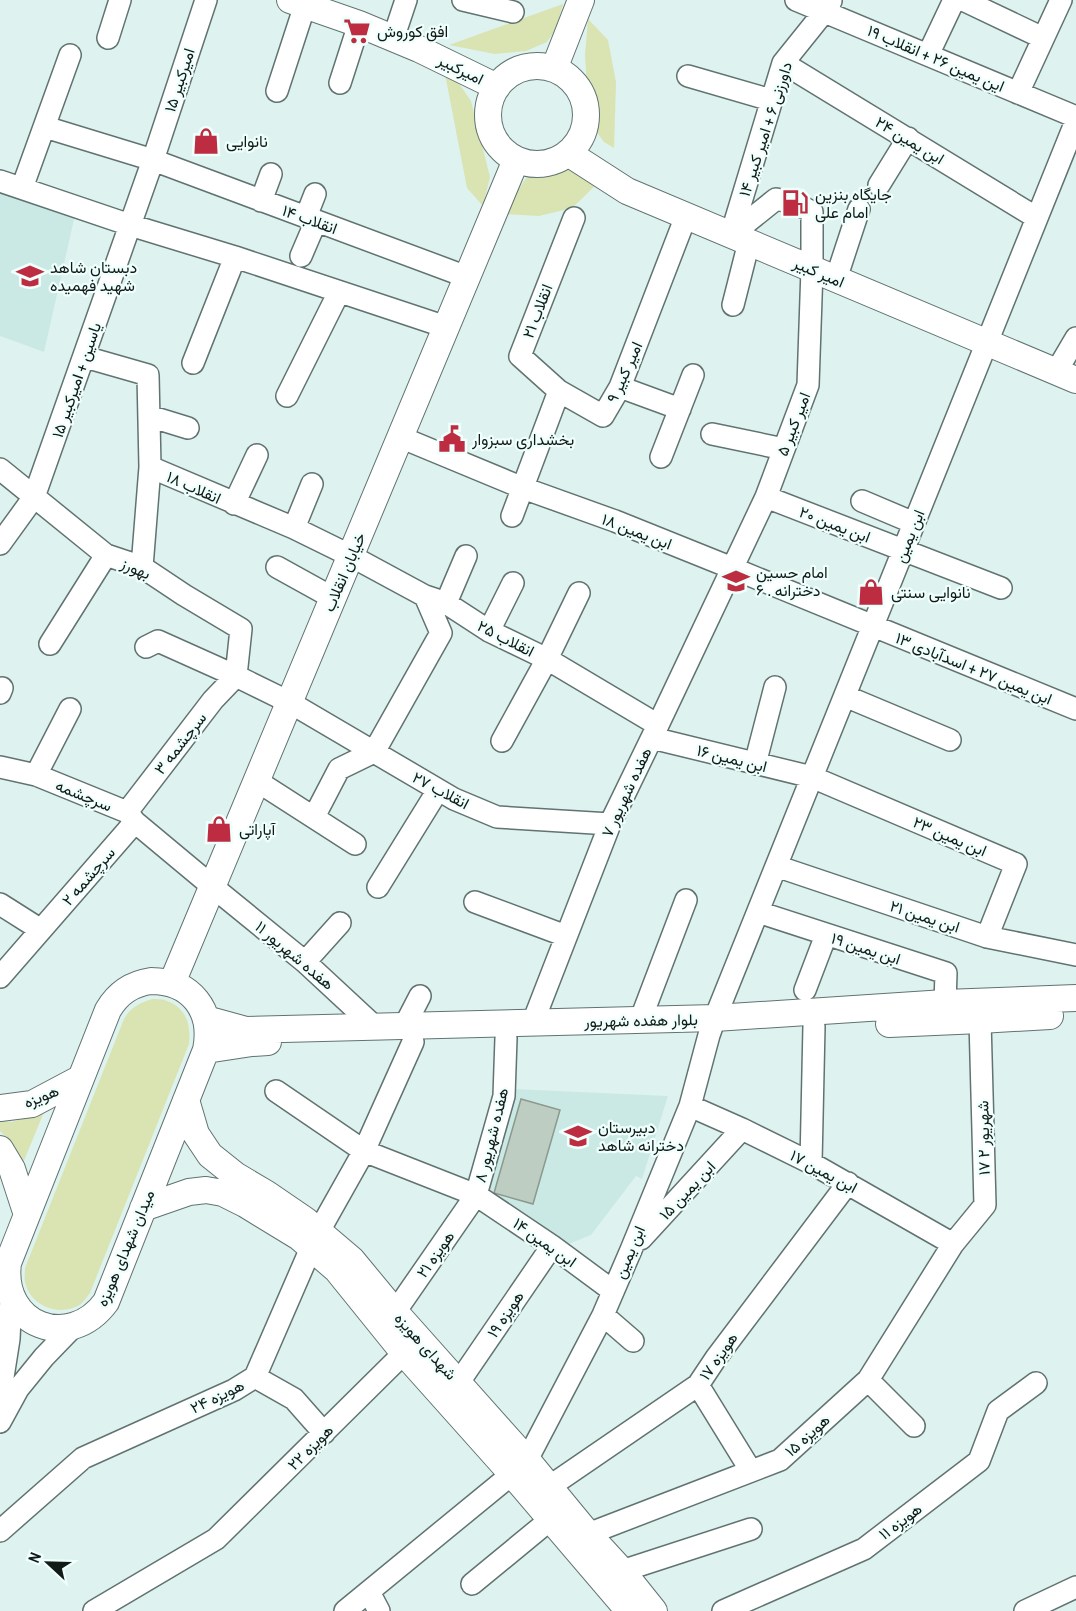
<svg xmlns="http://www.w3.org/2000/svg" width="1076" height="1611" font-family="'Archivo Narrow',Vazirmatn,sans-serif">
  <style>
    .built { fill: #cbe9e4 }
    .green { fill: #d9e4b2 }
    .building { fill: #becdc1; stroke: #8b998e; stroke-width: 1.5 }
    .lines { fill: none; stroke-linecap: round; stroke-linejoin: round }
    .minor-casing { stroke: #607370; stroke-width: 24 }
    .major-casing { stroke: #607370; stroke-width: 28 }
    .minor { stroke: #fff; stroke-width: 21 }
    .major { stroke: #fff; stroke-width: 26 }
    .labels { text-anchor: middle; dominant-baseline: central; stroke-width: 4.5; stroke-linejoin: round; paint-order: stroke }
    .poi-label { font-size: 16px; fill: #121a18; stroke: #eefffc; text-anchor: start }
    .street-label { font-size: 16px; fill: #121a18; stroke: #eefffc }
  </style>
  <rect width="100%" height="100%" fill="#def2ef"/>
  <path class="built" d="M0,190l75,25 -31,137 -44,-16z
    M514,1089l154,7 -26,83 -6,-3 -45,59 -25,10 -81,-52z"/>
  <path class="green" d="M563,4l-7,25 -9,13 -21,9 -31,3 -46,-9z
    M588,19l20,21 8,42 -2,66 -10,-6 -12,-16 -5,-38 -2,-33z
    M445,74l15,11 11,16 19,76 -7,29 -16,-18z
    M575,166l25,15 -28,27 -33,8 -36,-2 23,-36 26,-3z
    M152,999c5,0 11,0 15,2 20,7 24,25 22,43l-99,249c-3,4 -6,8 -9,11 -21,14 -51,2 -56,-22 -1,-4 0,-10 0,-14l99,-249c7,-12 16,-16 28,-20z
    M44,1112l-21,51 -14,-23 -9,-9v-10l12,1z"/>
  <path class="building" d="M521,1099l39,11 -27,94 -39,-11z"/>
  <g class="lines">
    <defs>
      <path id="minor" d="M463,0l50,12
        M796,0l280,117
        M963,0l80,38
        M108,38l12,-38
        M393,39l13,-39
        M928,55l26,-55
        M783,63l254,155
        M688,76l83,24
        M340,83l19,-59
        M277,91l28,-86
        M1018,93l43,-93
        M45,127l108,33 314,117
        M0,181l130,44 105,32 211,70
        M879,185l29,-47
        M22,188l48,-133
        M261,201l10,-27
        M306,217l9,-23
        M731,235l52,-172 41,-51 7,-11
        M301,256l15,-35
        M836,279l23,-70
        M733,305l16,-63
        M85,357l63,18 2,92 144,61 57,28 74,40 21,7 43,28 58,28 111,66
        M193,363l42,-106
        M1056,372l20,-34
        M620,387l60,22
        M559,391l-39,-35 54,-138
        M287,396l52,-104
        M149,416l39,12
        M712,434l72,15
        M400,437l123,51 92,33 117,47 344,141
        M661,457l32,-82
        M0,469l106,86 36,12 42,28 57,34 -5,47
        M766,497l235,91
        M862,501l52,22
        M234,504l23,-49
        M512,516l47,-125 44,25 17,-29 66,-171
        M294,528l18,-44
        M0,544l34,-47 119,-337 53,-160
        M142,567l8,-100
        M277,567l56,31
        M446,603l20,-47
        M489,631l24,-48
        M50,644l56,-89
        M146,647l12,-6 78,35 53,26 165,97 43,18 113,7
        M0,693l2,-5
        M845,696l105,44
        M652,738l160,39 204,87 -29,73
        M502,741l45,-82 32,-66
        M755,764l20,-77
        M0,767l36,8 91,37 8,10 78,65 92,75 69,64
        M36,775l34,-66
        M257,781l98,63
        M127,812l86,-112 23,-24
        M314,817l25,-48 35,-17 67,-119 -16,-37
        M776,866l211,71 89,18
        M378,887l60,-97
        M475,902l91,34
        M0,904l41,26
        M758,912l188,61 -1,30
        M305,962l35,-39
        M0,977l135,-155
        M805,990l21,-55
        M640,1021l46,-121
        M533,1022l77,-198 48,-99 108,-228 42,-112 4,-116v-57l-17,-9 -19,-4 -45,36
        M405,1025l15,-29
        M276,1091l88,60 112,44 76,51 61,45
        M690,1106l52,23 69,34 142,81
        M811,1163l3,-137
        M319,1231l45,-80 49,-109
        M641,1239l101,-110
        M395,1312l81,-117 28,-99 2,-58
        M603,1315l30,26
        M255,1377l39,22 30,34
        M868,1380l46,46
        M459,1382l93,-136
        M698,1385l53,86
        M0,1396l9,-57 2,-43
        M0,1422l18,-33 26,-32 29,-30
        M527,1460l76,-145 28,-65 59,-144 19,-71 6,-17 361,-897
        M549,1487l149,-102 18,-27 132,-175
        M0,1531l83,-73 151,-68 21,-13 56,-129
        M588,1534l192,-74 88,-80 85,-136 32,-39 -5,-185
        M622,1571l129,-42
        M472,1584l79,-65
        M369,1592l10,19
        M94,1611l122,-72 188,-186
        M345,1611l167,-137
        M723,1611l141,-62 115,-88 19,-50 38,-28
        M1025,1611l51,-24"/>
      <path id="major" d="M290,0l69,24 60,25 78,38
        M488 115a49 49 0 1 1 98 0a49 49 0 1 1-98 0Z
        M554,69l27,-69
        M568,153l59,38 449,189
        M151,981c40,0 63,29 55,69l-100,252c-37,50 -106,23 -98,-39l100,-253c10,-17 23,-26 43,-29z
        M172,983l344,-823
        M206,1019l40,11 469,-12 230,-15 131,-5
        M889,1024l91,-4 70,-4
        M206,1050l46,-7 16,-1
        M186,1100l10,34 14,21 25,20 32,19 38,26 47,40 43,52 132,148 61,74 34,37 32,40
        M0,1108l32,-4 49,-26
        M0,1149l12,20 15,46
        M143,1208l46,-16 17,-2 17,3 22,11 54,33 38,33 67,83 108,121 117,137"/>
    </defs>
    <use href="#minor" class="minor-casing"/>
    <use href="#major" class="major-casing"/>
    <use href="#minor" class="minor"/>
    <use href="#major" class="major"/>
  </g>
  <defs>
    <symbol id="supermarket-bare" viewBox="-9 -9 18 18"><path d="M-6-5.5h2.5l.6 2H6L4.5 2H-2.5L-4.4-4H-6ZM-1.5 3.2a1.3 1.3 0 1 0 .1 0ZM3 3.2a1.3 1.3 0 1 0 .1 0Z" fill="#bd2c40" stroke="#eefffc" stroke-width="2.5" paint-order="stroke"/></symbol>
    <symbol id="shop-bare" viewBox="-9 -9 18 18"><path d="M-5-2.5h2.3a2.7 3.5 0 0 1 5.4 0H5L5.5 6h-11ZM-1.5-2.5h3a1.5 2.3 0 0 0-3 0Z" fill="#bd2c40" stroke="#eefffc" stroke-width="2.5" paint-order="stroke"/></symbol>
    <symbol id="fuel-bare" viewBox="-9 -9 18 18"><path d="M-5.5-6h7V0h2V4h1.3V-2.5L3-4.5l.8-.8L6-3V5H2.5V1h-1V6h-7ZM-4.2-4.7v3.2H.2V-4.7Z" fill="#bd2c40" stroke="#eefffc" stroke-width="2.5" paint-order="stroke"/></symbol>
    <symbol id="school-bare" viewBox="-9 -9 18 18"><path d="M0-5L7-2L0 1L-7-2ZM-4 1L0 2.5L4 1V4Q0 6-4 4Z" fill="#bd2c40" stroke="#eefffc" stroke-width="2.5" paint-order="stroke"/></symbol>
    <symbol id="civic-bare" viewBox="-9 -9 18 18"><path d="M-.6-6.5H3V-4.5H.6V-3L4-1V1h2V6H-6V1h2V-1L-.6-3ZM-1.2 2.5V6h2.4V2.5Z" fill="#bd2c40" stroke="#eefffc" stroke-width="2.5" paint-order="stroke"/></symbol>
  </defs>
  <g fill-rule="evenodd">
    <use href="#supermarket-bare" x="338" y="12" width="38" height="38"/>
    <use href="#shop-bare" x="187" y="122" width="38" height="38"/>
    <use href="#fuel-bare" x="776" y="184" width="38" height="38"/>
    <use href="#school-bare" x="11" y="257" width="38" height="38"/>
    <use href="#civic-bare" x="433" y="420" width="38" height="38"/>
    <use href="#school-bare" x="717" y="562" width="38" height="38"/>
    <use href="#shop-bare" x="852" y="573" width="38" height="38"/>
    <use href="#shop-bare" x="200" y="810" width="38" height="38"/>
    <use href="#school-bare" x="559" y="1117" width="38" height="38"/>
  </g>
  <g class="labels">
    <g class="poi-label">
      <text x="377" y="31">افق کوروش</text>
      <text x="226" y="141">نانوایی</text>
      <text x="815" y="194">جایگاه بنزین<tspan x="815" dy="18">امام علی</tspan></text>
      <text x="50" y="267">دبستان شاهد<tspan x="50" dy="18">شهید فهمیده</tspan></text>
      <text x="472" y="439">بخشداری سبزوار</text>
      <text x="756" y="572">امام حسین<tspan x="756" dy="18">۶ . دخترانه</tspan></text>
      <text x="891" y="592">نانوایی سنتی</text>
      <text x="239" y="829">آپاراتی</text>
      <text x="598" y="1127">دبیرستان<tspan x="598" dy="18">دخترانه شاهد</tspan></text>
    </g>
    <g class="street-label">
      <text transform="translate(936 58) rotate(23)">این یمین ۲۶ + انقلاب ۱۹</text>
      <text transform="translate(461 69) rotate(26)">امیرکبیر</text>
      <text transform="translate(179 80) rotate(-72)">امیرکبیر ۱۵</text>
      <text transform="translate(765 129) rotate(-72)">داورزنی ۶ + امیر کبیر ۱۴</text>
      <text transform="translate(910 140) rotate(31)">ابن یمین ۲۴</text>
      <text transform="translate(310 219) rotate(20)">انقلاب ۱۴</text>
      <text transform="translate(819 272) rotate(23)">امیر کبیر</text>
      <text transform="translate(537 311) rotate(-69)">انقلاب ۲۱</text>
      <text transform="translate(624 372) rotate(-66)">امیر کبیر ۹</text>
      <text transform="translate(76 380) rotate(-71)">یاسین + امیرکبیر ۱۵</text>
      <text transform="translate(793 424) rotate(-69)">امیر کبیر ۵</text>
      <text transform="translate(194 487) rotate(24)">انقلاب ۱۸</text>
      <text transform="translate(835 524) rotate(21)">ابن یمین ۲۰</text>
      <text transform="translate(637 531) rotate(21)">ابن یمین ۱۸</text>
      <text transform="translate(909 536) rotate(-68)">ابن یمین</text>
      <text transform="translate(136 568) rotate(24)">بهورز</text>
      <text transform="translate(344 572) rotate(-67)">خیابان انقلاب</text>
      <text transform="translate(506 638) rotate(27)">انقلاب ۲۵</text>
      <text transform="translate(974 668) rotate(22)">ابن یمین ۲۷ + اسدآبادی ۱۳</text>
      <text transform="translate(180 743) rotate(-52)">سرچشمه ۳</text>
      <text transform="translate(732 758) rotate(14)">ابن یمین ۱۶</text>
      <text transform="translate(441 790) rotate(28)">انقلاب ۲۷</text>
      <text transform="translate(626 792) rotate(-65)">هفده شهریور ۷</text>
      <text transform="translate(84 795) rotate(22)">سرچشمه</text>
      <text transform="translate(950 836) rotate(23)">ابن یمین ۲۳</text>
      <text transform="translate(88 876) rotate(-49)">سرچشمه ۲</text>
      <text transform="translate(925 916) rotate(18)">ابن یمین ۲۱</text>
      <text transform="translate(866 948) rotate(18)">ابن یمین ۱۹</text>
      <text transform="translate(295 955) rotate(40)">هفده شهریور ۱۱</text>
      <text transform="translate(641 1020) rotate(-1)">بلوار هفده شهریور</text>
      <text transform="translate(41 1096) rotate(-22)">هویزه</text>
      <text transform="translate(491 1135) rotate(-76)">هفده شهریور ۸</text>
      <text transform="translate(983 1138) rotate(-91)">۱۷ شهریور ۲</text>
      <text transform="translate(824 1171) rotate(28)">ابن یمین ۱۷</text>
      <text transform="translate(687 1190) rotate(-47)">ابن یمین ۱۵</text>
      <text transform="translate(545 1242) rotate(35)">ابن یمین ۱۴</text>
      <text transform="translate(125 1248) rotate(-67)">میدان شهدای هویزه</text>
      <text transform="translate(629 1252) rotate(-67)">ابن یمین</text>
      <text transform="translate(435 1254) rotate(-55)">هویزه ۲۱</text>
      <text transform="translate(505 1314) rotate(-56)">هویزه ۱۹</text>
      <text transform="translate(426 1346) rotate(48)">شهدای هویزه</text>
      <text transform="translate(718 1356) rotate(-55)">هویزه ۱۷</text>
      <text transform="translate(217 1396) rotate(-26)">هویزه ۲۴</text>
      <text transform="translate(807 1435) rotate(-42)">هویزه ۱۵</text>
      <text transform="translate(310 1447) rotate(-45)">هویزه ۲۲</text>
      <text transform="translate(900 1521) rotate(-37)">هویزه ۱۱</text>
    </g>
  </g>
  <g transform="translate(48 1563) rotate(292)" stroke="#eefffc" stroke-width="4.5" paint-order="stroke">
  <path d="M0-4.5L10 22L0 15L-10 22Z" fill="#121a18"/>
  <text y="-9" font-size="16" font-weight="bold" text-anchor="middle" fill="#121a18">N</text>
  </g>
</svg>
